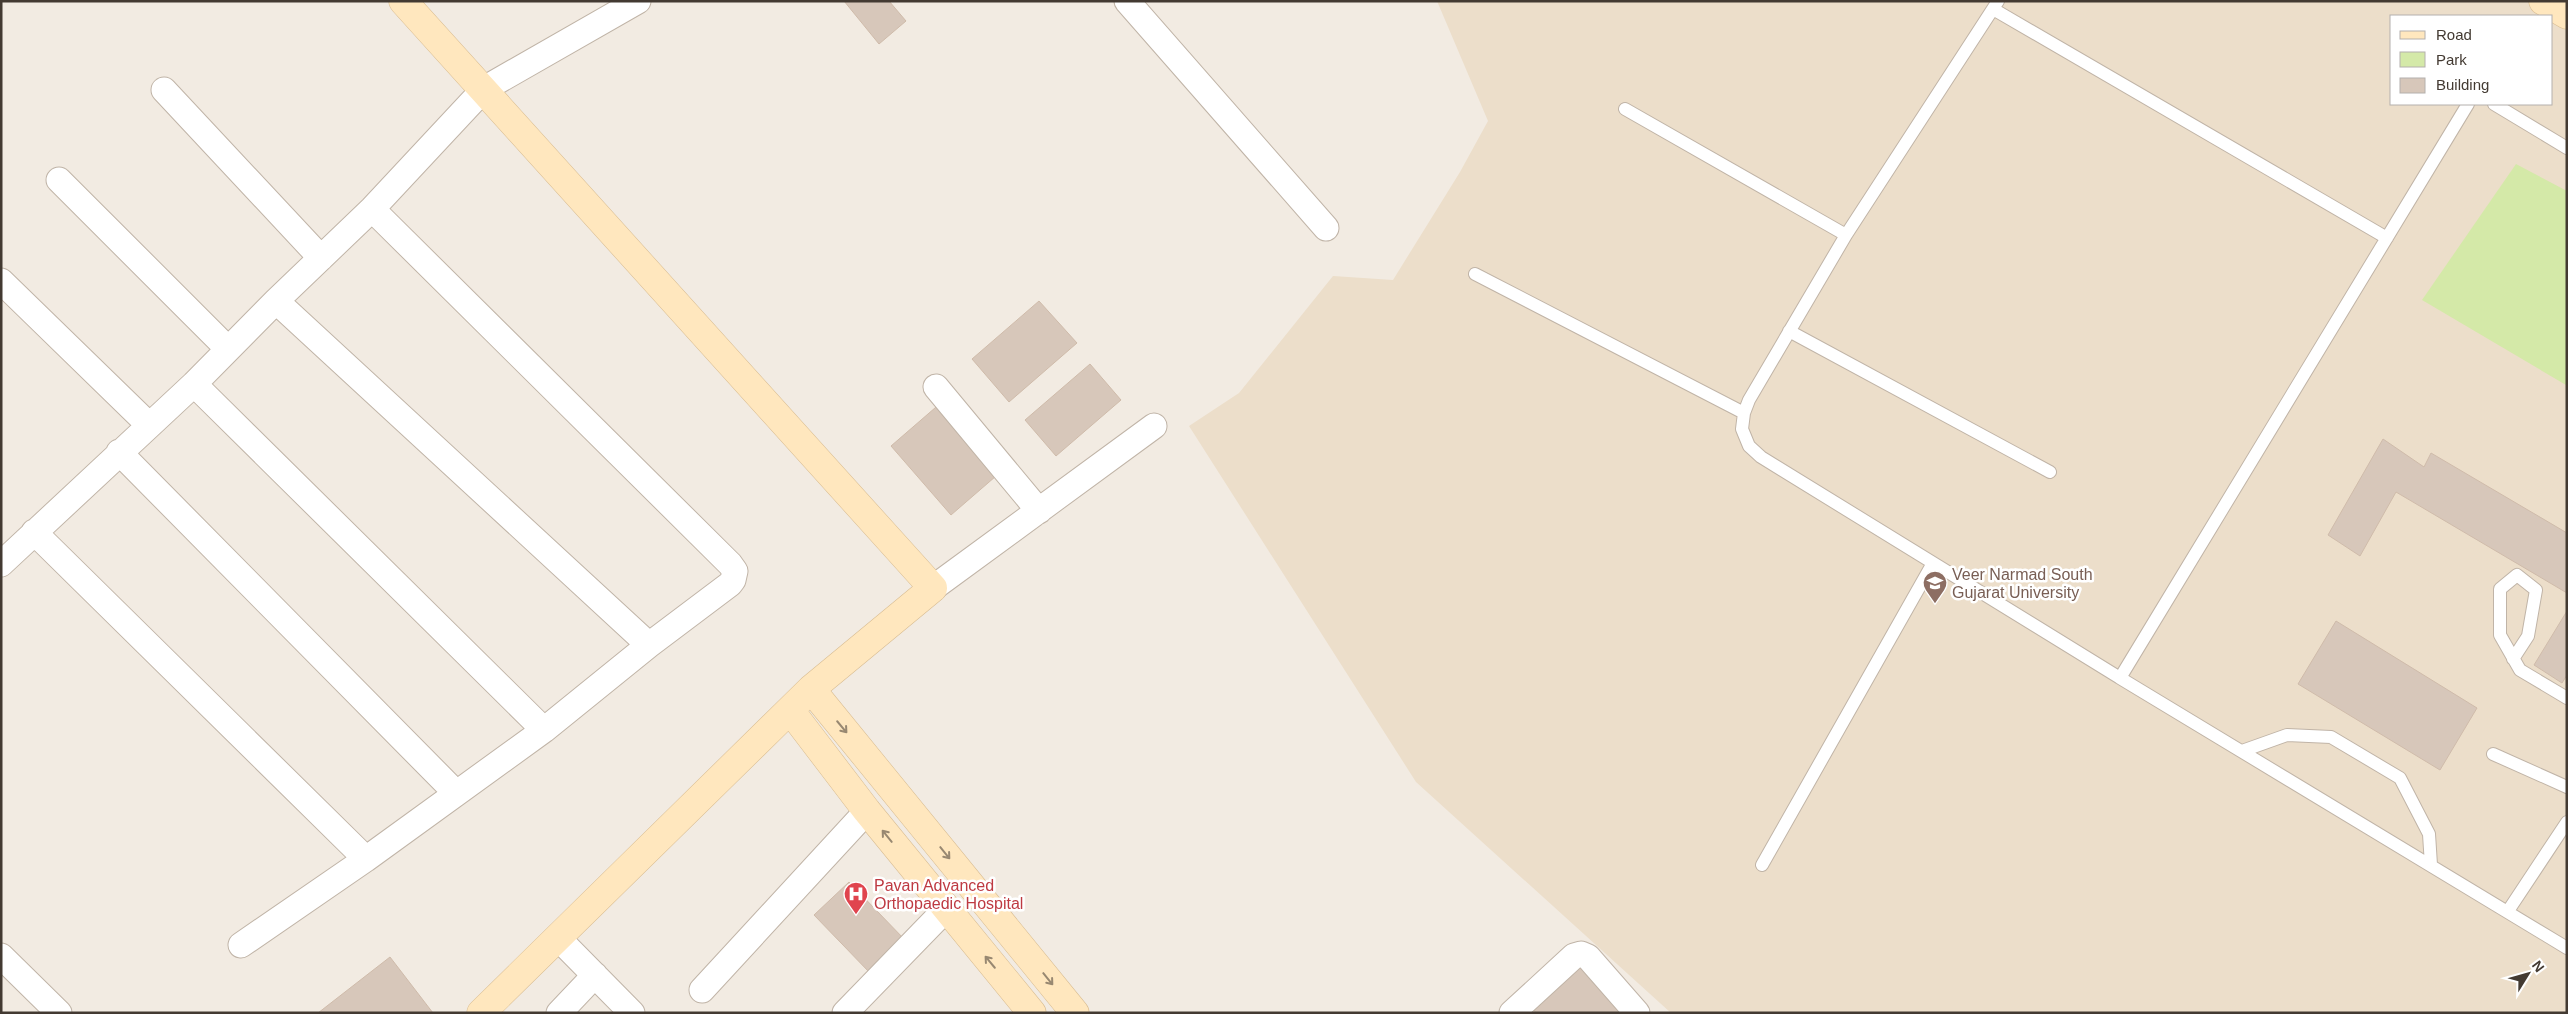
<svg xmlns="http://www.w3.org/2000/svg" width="2568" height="1014" font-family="Helvetica,sans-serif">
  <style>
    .education { fill: #ecdeca; fill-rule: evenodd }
    .green { fill: #d4e9a8 }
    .building { fill: #d7c7ba; stroke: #cfbbaa }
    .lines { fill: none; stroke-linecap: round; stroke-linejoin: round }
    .lane-casing { stroke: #c0b4a7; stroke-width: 14 }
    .street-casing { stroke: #c0b4a7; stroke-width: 27 }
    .secondary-casing { stroke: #d8bc91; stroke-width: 29 }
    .lane { stroke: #fff; stroke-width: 12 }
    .street { stroke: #fff; stroke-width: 25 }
    .secondary { stroke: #ffe7be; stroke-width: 28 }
    .oneway { stroke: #988871 }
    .labels { text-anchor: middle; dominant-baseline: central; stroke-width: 5; stroke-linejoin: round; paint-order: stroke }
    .education-label { font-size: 16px; fill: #785e54; stroke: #fff; text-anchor: start }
    .health-label { font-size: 16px; fill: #be3a42; stroke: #fff; text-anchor: start }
  </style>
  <rect width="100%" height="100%" fill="#f2ebe2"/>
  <path class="education" d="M1437,1h1130v1012h-896l-255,-231 -227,-356 50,-33 94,-117 60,4 67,-108 28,-51zM2392,16h160v88h-160z"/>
  <path class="green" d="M2516,164l51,27 -1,194 -144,-85z"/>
  <path class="building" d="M844,1h45l17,20 -27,23z
    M1039,301l38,42 -68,59 -37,-43z
    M1090,364l31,36 -65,56 -31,-36z
    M943,401l60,69 -52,45 -60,-69z
    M2383,439l41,28 7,-14 136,80v60l-171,-101 -36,64 -32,-21z
    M2567,611v64l-5,8 -28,-18z
    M2336,621l141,87 -37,62 -142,-86z
    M849,882l56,58 -35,33 -56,-58z
    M390,957l43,56h-115z
    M1585,963l44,50h-93l-3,-4z"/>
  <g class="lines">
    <defs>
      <path id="lane" d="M1998,1l-152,234 -97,165 -5,13 -2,16 7,17 12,11 359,221
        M1993,9l394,229
        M2468,104l-348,574 447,270
        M2494,104l73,44
        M1625,109l221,126
        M1475,274l269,139
        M1789,331l261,141
        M2513,659l15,-23 8,-46 -19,-15 -17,14v46l20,35 47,28
        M2242,751l45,-16 44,2 69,41 29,56 2,31
        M2493,754l74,33
        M1762,865l171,-302
        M2508,911l59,-89"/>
      <path id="street" d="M1127,1l199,227
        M164,90l157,168
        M59,180l169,169
        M372,209l358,355 5,7 -2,9 -3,4 -81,61
        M1,281l148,144
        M194,384l350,346
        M936,387l103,124
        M119,452l337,341
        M34,532l332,327
        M1,564l193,-180 82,-83 96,-92 112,-120 154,-88
        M933,588l221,-162
        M558,938l74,75
        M241,945l125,-86 178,-129 105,-85 -373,-344
        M1,956l58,57
        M702,990l165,-179
        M559,1013l36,-38
        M845,1013l101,-104
        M1512,1013l62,-57 7,-2 7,3 49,56"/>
      <path id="secondary" d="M403,1l530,587 -122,101 -330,324
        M2543,1l24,14
        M811,689l264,324
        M790,710l77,101 165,202"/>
    </defs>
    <use href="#lane" class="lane-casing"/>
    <use href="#street" class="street-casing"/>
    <use href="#secondary" class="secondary-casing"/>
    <use href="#lane" class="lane"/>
    <use href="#street" class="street"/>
    <use href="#secondary" class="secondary"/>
  </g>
  <defs><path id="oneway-shaft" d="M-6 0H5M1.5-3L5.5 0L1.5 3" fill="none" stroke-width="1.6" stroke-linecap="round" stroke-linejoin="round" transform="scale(1.25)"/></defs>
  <g class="oneway">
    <use href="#oneway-shaft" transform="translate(842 727) rotate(50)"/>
    <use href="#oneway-shaft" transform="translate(887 836) rotate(-129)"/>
    <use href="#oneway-shaft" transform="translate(945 853) rotate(51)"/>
    <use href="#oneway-shaft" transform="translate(990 962) rotate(-130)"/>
    <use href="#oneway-shaft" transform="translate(1048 979) rotate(51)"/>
  </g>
  <defs>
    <symbol id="university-pin" viewBox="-11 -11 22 30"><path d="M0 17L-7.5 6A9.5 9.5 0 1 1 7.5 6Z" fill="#8d6e63" stroke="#fff"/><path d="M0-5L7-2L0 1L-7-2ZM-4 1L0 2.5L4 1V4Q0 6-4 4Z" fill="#fff"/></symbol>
    <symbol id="hospital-pin" viewBox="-11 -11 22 30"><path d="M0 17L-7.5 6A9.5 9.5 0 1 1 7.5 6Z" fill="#e0444e" stroke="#fff"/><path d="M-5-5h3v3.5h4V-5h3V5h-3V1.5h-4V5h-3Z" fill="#fff"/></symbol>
  </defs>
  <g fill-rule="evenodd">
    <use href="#university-pin" x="1921" y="569" width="28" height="38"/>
    <use href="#hospital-pin" x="842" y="880" width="28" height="38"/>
  </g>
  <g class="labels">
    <g class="education-label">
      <text x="1952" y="574">Veer Narmad South<tspan x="1952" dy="18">Gujarat University</tspan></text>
    </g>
    <g class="health-label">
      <text x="874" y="885">Pavan Advanced<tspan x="874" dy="18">Orthopaedic Hospital</tspan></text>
    </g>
  </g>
  <rect width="2568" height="1014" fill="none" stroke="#433a32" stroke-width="5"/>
  <rect x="2390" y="15" width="162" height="90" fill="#ffffff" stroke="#b4b0ad"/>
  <rect x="2400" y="31" width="25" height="8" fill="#ffe7be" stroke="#b4b0ad"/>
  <text x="2436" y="40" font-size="15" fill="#433a32">Road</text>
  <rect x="2400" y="52" width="25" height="15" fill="#d4e9a8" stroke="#b4b0ad"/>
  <text x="2436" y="65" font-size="15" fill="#433a32">Park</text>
  <rect x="2400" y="78" width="25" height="15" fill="#d7c7ba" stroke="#b4b0ad"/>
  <text x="2436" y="90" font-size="15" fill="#433a32">Building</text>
  <g transform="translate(2528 974) rotate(53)" stroke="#ffffff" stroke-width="4" paint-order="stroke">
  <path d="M0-4L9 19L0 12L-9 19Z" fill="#433a32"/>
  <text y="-8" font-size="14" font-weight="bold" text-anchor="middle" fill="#433a32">N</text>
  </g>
</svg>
